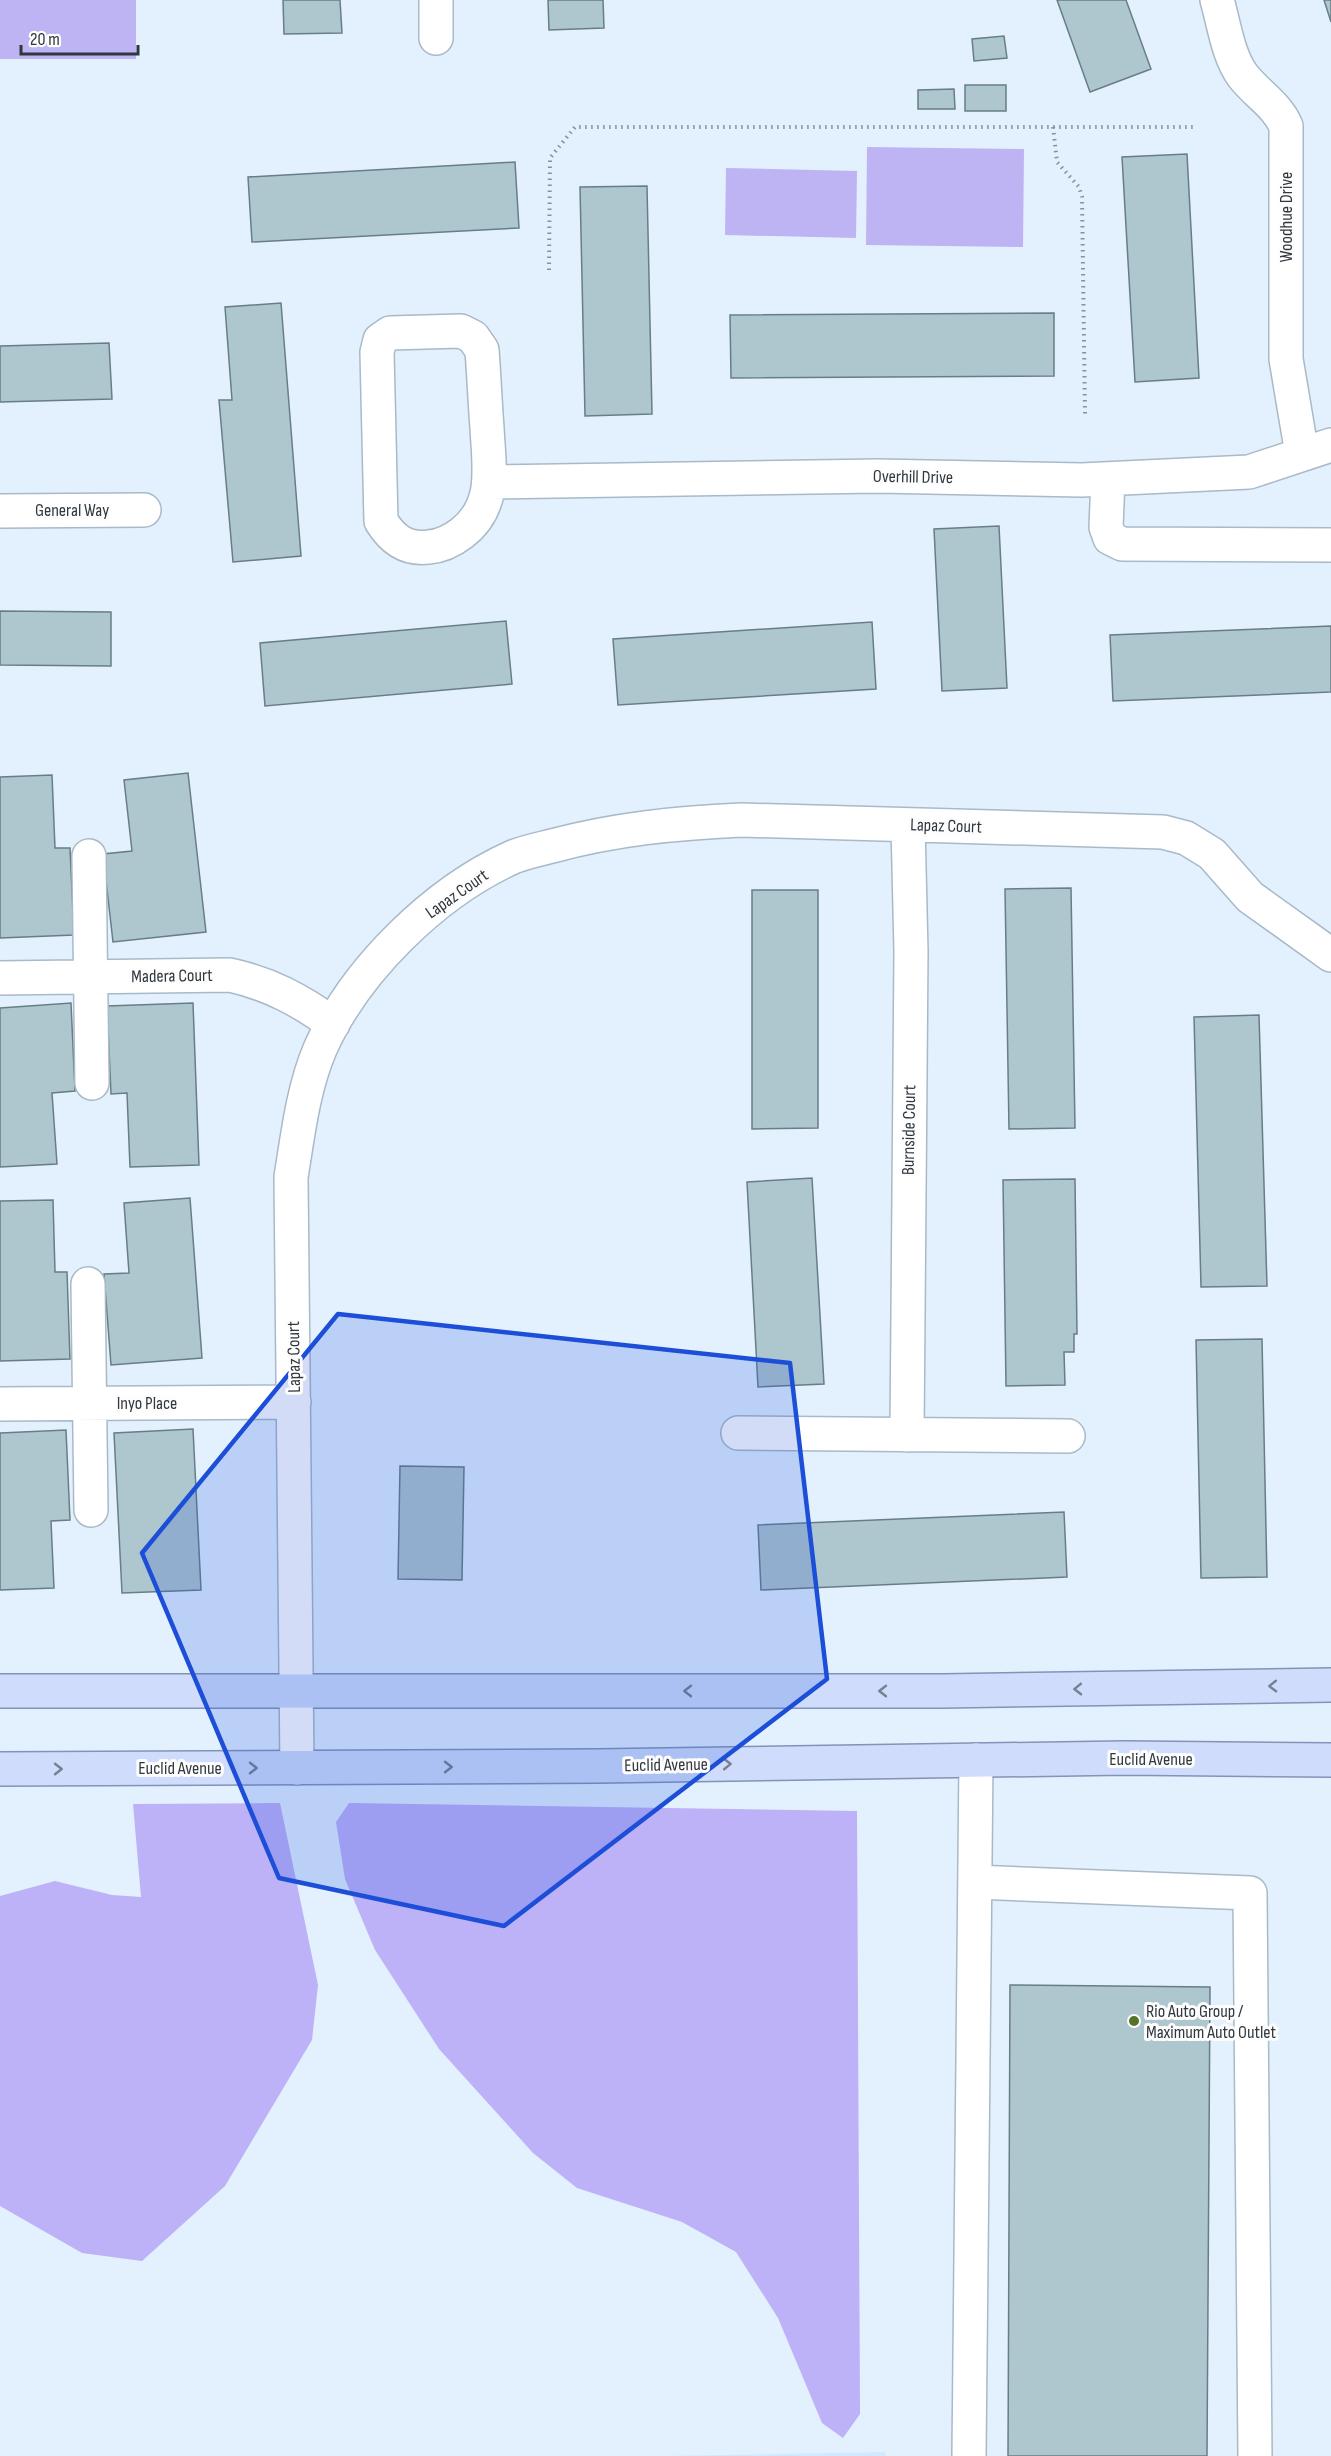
<svg xmlns="http://www.w3.org/2000/svg" width="1331" height="2456" font-family="'Sofia Sans Condensed',sans-serif">
  <style>
    .built { fill: #d1e9fe }
    .green { fill: #beb3f3 }
    .forest { fill: #bdb1f8 }
    .building { fill: #aec6ce; stroke: #687e86; stroke-width: 1.5 }
    .lines { fill: none; stroke-linecap: round; stroke-linejoin: round }
    .minor-casing { stroke: #a8b9c8; stroke-width: 36 }
    .major-casing { stroke: #8393b7; stroke-width: 36 }
    .path { stroke: #87919a; stroke-width: 4; stroke-dasharray: 1.5 4.5; stroke-linecap: butt }
    .minor { stroke: #fff; stroke-width: 33 }
    .major { stroke: #cfdcfb; stroke-width: 33 }
    .oneway { stroke: #788192 }
    .marked { fill: #1d4ed8; fill-opacity: 0.2; stroke: #1d4ed8; stroke-width: 4.5; stroke-linejoin: round }
    .poi-dot { fill: #567328; stroke: #fdfdfd; stroke-width: 2 }
    .labels { text-anchor: middle; dominant-baseline: central; stroke-width: 6; stroke-linejoin: round; paint-order: stroke }
    .street-label { font-size: 18px; fill: #30373d; stroke: #fdfdfd }
    .poi-label { font-size: 18px; fill: #30373d; stroke: #fdfdfd; text-anchor: start }
  </style>
  <rect width="100%" height="100%" fill="#e3f1fe"/>
  <path class="built" d="M885,2452l1,4h-225z"/>
  <path class="green" d="M0,0h136v59h-136z
    M867,147l157,2 -1,98 -157,-2z
    M726,168l131,3 -1,67 -131,-3z"/>
  <path class="forest" d="M280,1803l38,182 -6,55 -87,146 -83,75 -60,-8 -82,-47v-310l55,-15 57,14 29,2 -8,-93z
    M349,1803l508,8 3,603 -17,24 -21,-15 -44,-105 -42,-66 -54,-30 -105,-34 -44,-35 -94,-104 -64,-99 -30,-71 -9,-57z"/>
  <path class="building" d="M283,0h57l2,33 -58,1z
    M548,0h55l1,28 -55,2z
    M1057,0h69l25,69 -61,23z
    M1324,0h7v22z
    M1004,36l3,22 -33,3 -2,-22z
    M965,85h41v26h-41z
    M954,89l1,20h-37v-19z
    M1187,154l12,224 -64,4 -13,-225z
    M515,162l4,66 -267,14 -4,-65z
    M647,186l5,228 -67,2 -5,-229z
    M281,303l20,253 -68,6 -14,-162h13l-7,-93z
    M1054,313v63l-323,2 -1,-63z
    M109,343l3,56 -112,3v-56z
    M999,526l8,162 -65,3 -8,-162z
    M0,611l111,1v54l-111,-1z
    M506,621l6,63 -247,22 -5,-63z
    M872,622l4,67 -258,16 -5,-66z
    M1331,626v66l-218,9 -3,-66z
    M188,773l18,159 -93,10 -10,-88 29,-3 -8,-71z
    M52,775l3,73h15l4,87 -74,3v-161z
    M1071,888l4,240 -66,1 -4,-240z
    M752,890h66v238l-66,1z
    M71,1003l4,88 -23,2 5,71 -57,3v-159z
    M193,1003l6,162 -69,2 -3,-74 -16,1 -4,-88z
    M1259,1015l8,271 -66,1 -7,-270z
    M812,1178l12,206 -66,3 -11,-205z
    M1075,1179l2,155h-3v18h-10l1,33 -59,1 -3,-206z
    M190,1198l12,160 -91,7 -7,-91 25,-1 -5,-70z
    M53,1200l2,72h12l3,87 -70,2v-160z
    M1262,1339l5,238 -66,1 -5,-238z
    M193,1429l8,161 -79,3 -8,-160z
    M66,1430l4,90 -19,1 3,67 -54,2v-157z
    M400,1466l64,1 -2,113 -64,-1z
    M1064,1512l3,65 -306,13 -3,-65z
    M1010,1985l200,2 -3,469h-199z"/>
  <g class="lines">
    <defs>
      <path id="minor" d="M436,0v38
        M1217,0c7,24 11,56 26,76 14,18 34,29 43,50v233l16,95
        M461,331l12,6 9,13c2,26 3,52 5,78 2,39 10,78 -25,105 -9,7 -21,13 -33,14 -23,3 -37,-8 -48,-26l-4,-169 3,-12 10,-7z
        M1108,479l-2,48 4,11 12,6 209,1
        M490,482l388,-6 204,4 167,-8 82,-27
        M0,511l144,-1
        M89,856l3,227
        M0,978l230,-3c40,9 70,25 103,49
        M88,1284l3,226
        M0,1404l294,-2
        M738,1433l330,3
        M907,1435l4,-483 -3,-127
        M297,1768l-6,-591c7,-43 12,-88 29,-128 35,-79 115,-157 193,-192 12,-5 27,-8 39,-11 63,-17 124,-23 189,-26l422,12 23,6 26,16 38,43 81,58
        M975,1882l275,11 5,563
        M969,2456l7,-696"/>
      <path id="major" d="M0,1691h943l388,-6
        M0,1769l598,-3 526,-8 207,2"/>
    </defs>
    <use href="#minor" class="minor-casing"/>
    <use href="#major" class="major-casing"/>
    <path class="path" d="M1053,127l4,35 22,25 3,10 3,217
      M549,270l1,-112 25,-31h619"/>
    <use href="#minor" class="minor"/>
    <use href="#major" class="major"/>
  </g>
  <defs><path id="oneway-chevron" d="M-2-3.5L2.5 0L-2 3.5" fill="none" stroke-width="1.6" stroke-linecap="round" stroke-linejoin="round" transform="scale(1.5)"/></defs>
  <g class="oneway">
    <use href="#oneway-chevron" transform="translate(1273 1686) rotate(179)"/>
    <use href="#oneway-chevron" transform="translate(1078 1689) rotate(179)"/>
    <use href="#oneway-chevron" transform="translate(688 1691) rotate(-180)"/>
    <use href="#oneway-chevron" transform="translate(883 1691) rotate(-180)"/>
    <use href="#oneway-chevron" transform="translate(727 1764) rotate(-1)"/>
    <use href="#oneway-chevron" transform="translate(448 1767)"/>
    <use href="#oneway-chevron" transform="translate(253 1768)"/>
    <use href="#oneway-chevron" transform="translate(58 1769)"/>
  </g>
  <path class="marked" d="M338,1314l452,49 37,316 -323,247 -225,-48 -137,-325z"/>
  <circle class="poi-dot" cx="1134" cy="2021" r="6"/>
  <g class="labels">
    <g class="street-label">
      <text transform="translate(1286 217) rotate(-90)">Woodhue Drive</text>
      <text transform="translate(913 477) rotate(1)">Overhill Drive</text>
      <text x="72" y="510">General Way</text>
      <text transform="translate(946 826) rotate(2)">Lapaz Court</text>
      <text transform="translate(457 894) rotate(-35)">Lapaz Court</text>
      <text transform="translate(172 976) rotate(-1)">Madera Court</text>
      <text transform="translate(909 1130) rotate(-89)">Burnside Court</text>
      <text transform="translate(294 1357) rotate(-91)">Lapaz Court</text>
      <text x="147" y="1403">Inyo Place</text>
      <text x="1151" y="1759">Euclid Avenue</text>
      <text transform="translate(666 1765) rotate(-1)">Euclid Avenue</text>
      <text x="180" y="1768">Euclid Avenue</text>
    </g>
    <g class="poi-label">
      <text x="1146" y="2011">Rio Auto Group /<tspan x="1146" dy="21">Maximum Auto Outlet</tspan></text>
    </g>
  </g>
  <path d="M21 45v9h117v-9" fill="none" stroke="#30373d" stroke-width="3"/>
  <text x="30" y="45" font-size="18" fill="#30373d" stroke="#fdfdfd" stroke-width="4.5" paint-order="stroke">20 m</text>
</svg>
